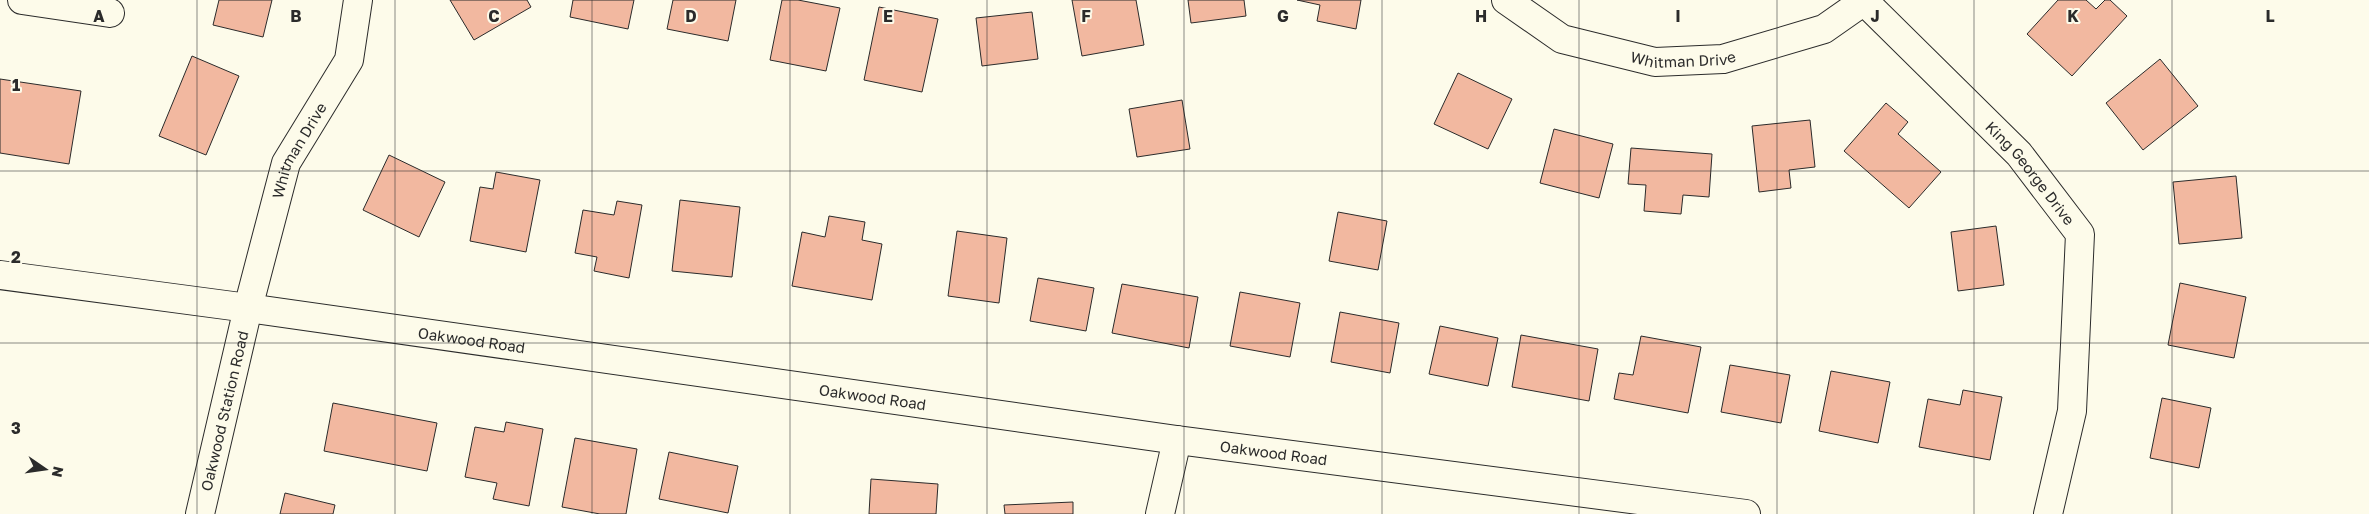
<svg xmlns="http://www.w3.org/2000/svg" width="2369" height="514" font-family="'Golos Text',sans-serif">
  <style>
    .building { fill: #f2b8a0; stroke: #2b2b2b }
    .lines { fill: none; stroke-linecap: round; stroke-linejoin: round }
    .street-casing { stroke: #2b2b2b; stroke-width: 30 }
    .secondary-casing { stroke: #2b2b2b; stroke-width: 30 }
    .street { stroke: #fdfbea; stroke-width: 28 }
    .secondary { stroke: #fdfbea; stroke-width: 28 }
    .grid { fill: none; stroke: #2b2b2b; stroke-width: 1; stroke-opacity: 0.55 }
    .labels { text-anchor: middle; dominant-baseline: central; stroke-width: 4; stroke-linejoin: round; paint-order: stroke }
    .street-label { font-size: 15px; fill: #2b2b2b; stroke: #fdfbea }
    .grid-label { font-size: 16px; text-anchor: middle; font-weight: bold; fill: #2b2b2b; stroke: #fdfbea; stroke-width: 4; stroke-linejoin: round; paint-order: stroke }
  </style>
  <rect width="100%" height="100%" fill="#fdfbea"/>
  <path class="building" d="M219,0h53l-9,37 -50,-12z
    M450,0h77l4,7 -57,33z
    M573,0h61l-6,29 -58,-12z
    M673,0h63l-8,41 -61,-12z
    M782,0h16l42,8 -14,63 -56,-11z
    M1072,0h64l8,45 -62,11z
    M1188,0h56l2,16 -55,7z
    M1297,0h64l-5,29 -39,-8 3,-16z
    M2058,0h28l10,9 9,-9h5l17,16 -55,60 -45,-42z
    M879,7l59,12 -16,73 -58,-12z
    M1032,12l6,47 -56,7 -6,-48z
    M192,56l47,20 -33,79 -47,-19z
    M2160,59l38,47 -55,44 -37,-47z
    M1458,73l54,26 -24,50 -54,-25z
    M0,79l81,12 -12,73 -69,-11z
    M1182,100l8,49 -53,8 -8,-48z
    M1886,103l22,19 -10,12 43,38 -32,36 -65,-57z
    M1810,120l5,47 -26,3 2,18 -32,4 -7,-66z
    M1554,129l59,15 -14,54 -59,-15z
    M1631,148l81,6 -3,43 -26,-2 -2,19 -37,-3 2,-26 -18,-1z
    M389,155l56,27 -26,55 -56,-27z
    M496,172l44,8 -14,72 -56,-11 10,-54 13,2z
    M2236,176l6,62 -63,6 -6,-62z
    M680,200l60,7 -8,70 -60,-6z
    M617,201l25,4 -13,73 -35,-7 3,-14 -22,-4 8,-43 31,5z
    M1338,212l49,9 -9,49 -49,-9z
    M829,216l36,6 -3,18 20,4 -10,56 -80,-14 10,-54 23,5z
    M1996,226l8,59 -46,6 -7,-59z
    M957,231l50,7 -8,65 -51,-7z
    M1038,278l56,10 -8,43 -56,-10z
    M2180,283l66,14 -12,61 -66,-13z
    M1122,284l76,13 -9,51 -77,-15z
    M1240,292l60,11 -10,54 -60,-11z
    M1340,312l59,11 -9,50 -59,-11z
    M1440,326l58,12 -10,48 -59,-12z
    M1521,335l77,14 -9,52 -77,-14z
    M1641,336l60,11 -13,66 -74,-14 5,-26 14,2z
    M1730,365l60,10 -9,48 -60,-11z
    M1831,371l59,11 -12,61 -59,-12z
    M1963,390l39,7 -12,63 -71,-13 9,-48 32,6z
    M2162,398l49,10 -12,60 -49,-10z
    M333,403l104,20 -10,48 -103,-20z
    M506,422l37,7 -14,77 -36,-7 4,-16 -32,-6 10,-50 29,5z
    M575,438l62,11 -11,65h-26l-38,-7z
    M669,452l69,14 -10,47 -69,-14z
    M871,479l67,5 -2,30h-67z
    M285,493l50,12 -2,9h-53z
    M1073,502v12h-68l-1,-9z"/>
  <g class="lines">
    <defs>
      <g id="street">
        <path d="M22,0l88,13"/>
        <path id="s1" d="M1506,0l56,39 93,23 68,-3 101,-30 40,-28"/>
        <path id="s2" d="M1863,0l156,154 61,80 -8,177 -24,103"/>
        <path id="s3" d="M200,514l48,-206 38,-145 63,-103 9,-60"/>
        <path d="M1160,514l17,-74"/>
      </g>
      <g id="secondary">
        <path id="s4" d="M0,275l248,33 929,132 569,74"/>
      </g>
    </defs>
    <use href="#street" class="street-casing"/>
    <use href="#secondary" class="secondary-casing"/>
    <use href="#street" class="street"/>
    <use href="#secondary" class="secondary"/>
  </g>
  <path class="grid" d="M197,0v514M395,0v514M592,0v514M790,0v514M987,0v514M1184,0v514M1382,0v514M1579,0v514M1777,0v514M1974,0v514M2172,0v514M0,171h2369M0,343h2369"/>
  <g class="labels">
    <g class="street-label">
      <text stroke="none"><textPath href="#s1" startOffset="192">Whitman Drive</textPath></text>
      <text stroke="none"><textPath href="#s3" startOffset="378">Whitman Drive</textPath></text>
      <text stroke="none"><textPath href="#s2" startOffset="241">King George Drive</textPath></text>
      <text stroke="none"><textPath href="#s4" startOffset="476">Oakwood Road</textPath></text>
      <text stroke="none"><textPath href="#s4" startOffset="881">Oakwood Road</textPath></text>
      <text stroke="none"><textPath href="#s3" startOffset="106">Oakwood Station Road</textPath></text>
      <text stroke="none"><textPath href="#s4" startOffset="1286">Oakwood Road</textPath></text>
    </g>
  </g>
  <g class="grid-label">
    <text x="99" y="22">A</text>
    <text x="296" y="22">B</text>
    <text x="494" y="22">C</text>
    <text x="691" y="22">D</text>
    <text x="888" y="22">E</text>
    <text x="1086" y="22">F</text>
    <text x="1283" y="22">G</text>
    <text x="1481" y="22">H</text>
    <text x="1678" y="22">I</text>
    <text x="1875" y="22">J</text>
    <text x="2073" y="22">K</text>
    <text x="2270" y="22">L</text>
    <text x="16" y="91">1</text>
    <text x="16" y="263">2</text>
    <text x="16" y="434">3</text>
  </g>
  <g transform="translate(45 469) rotate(103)" stroke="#fdfbea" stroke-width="4" paint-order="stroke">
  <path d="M0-4L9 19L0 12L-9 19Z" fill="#2b2b2b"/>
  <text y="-8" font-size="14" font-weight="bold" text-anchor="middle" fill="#2b2b2b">N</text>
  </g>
</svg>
